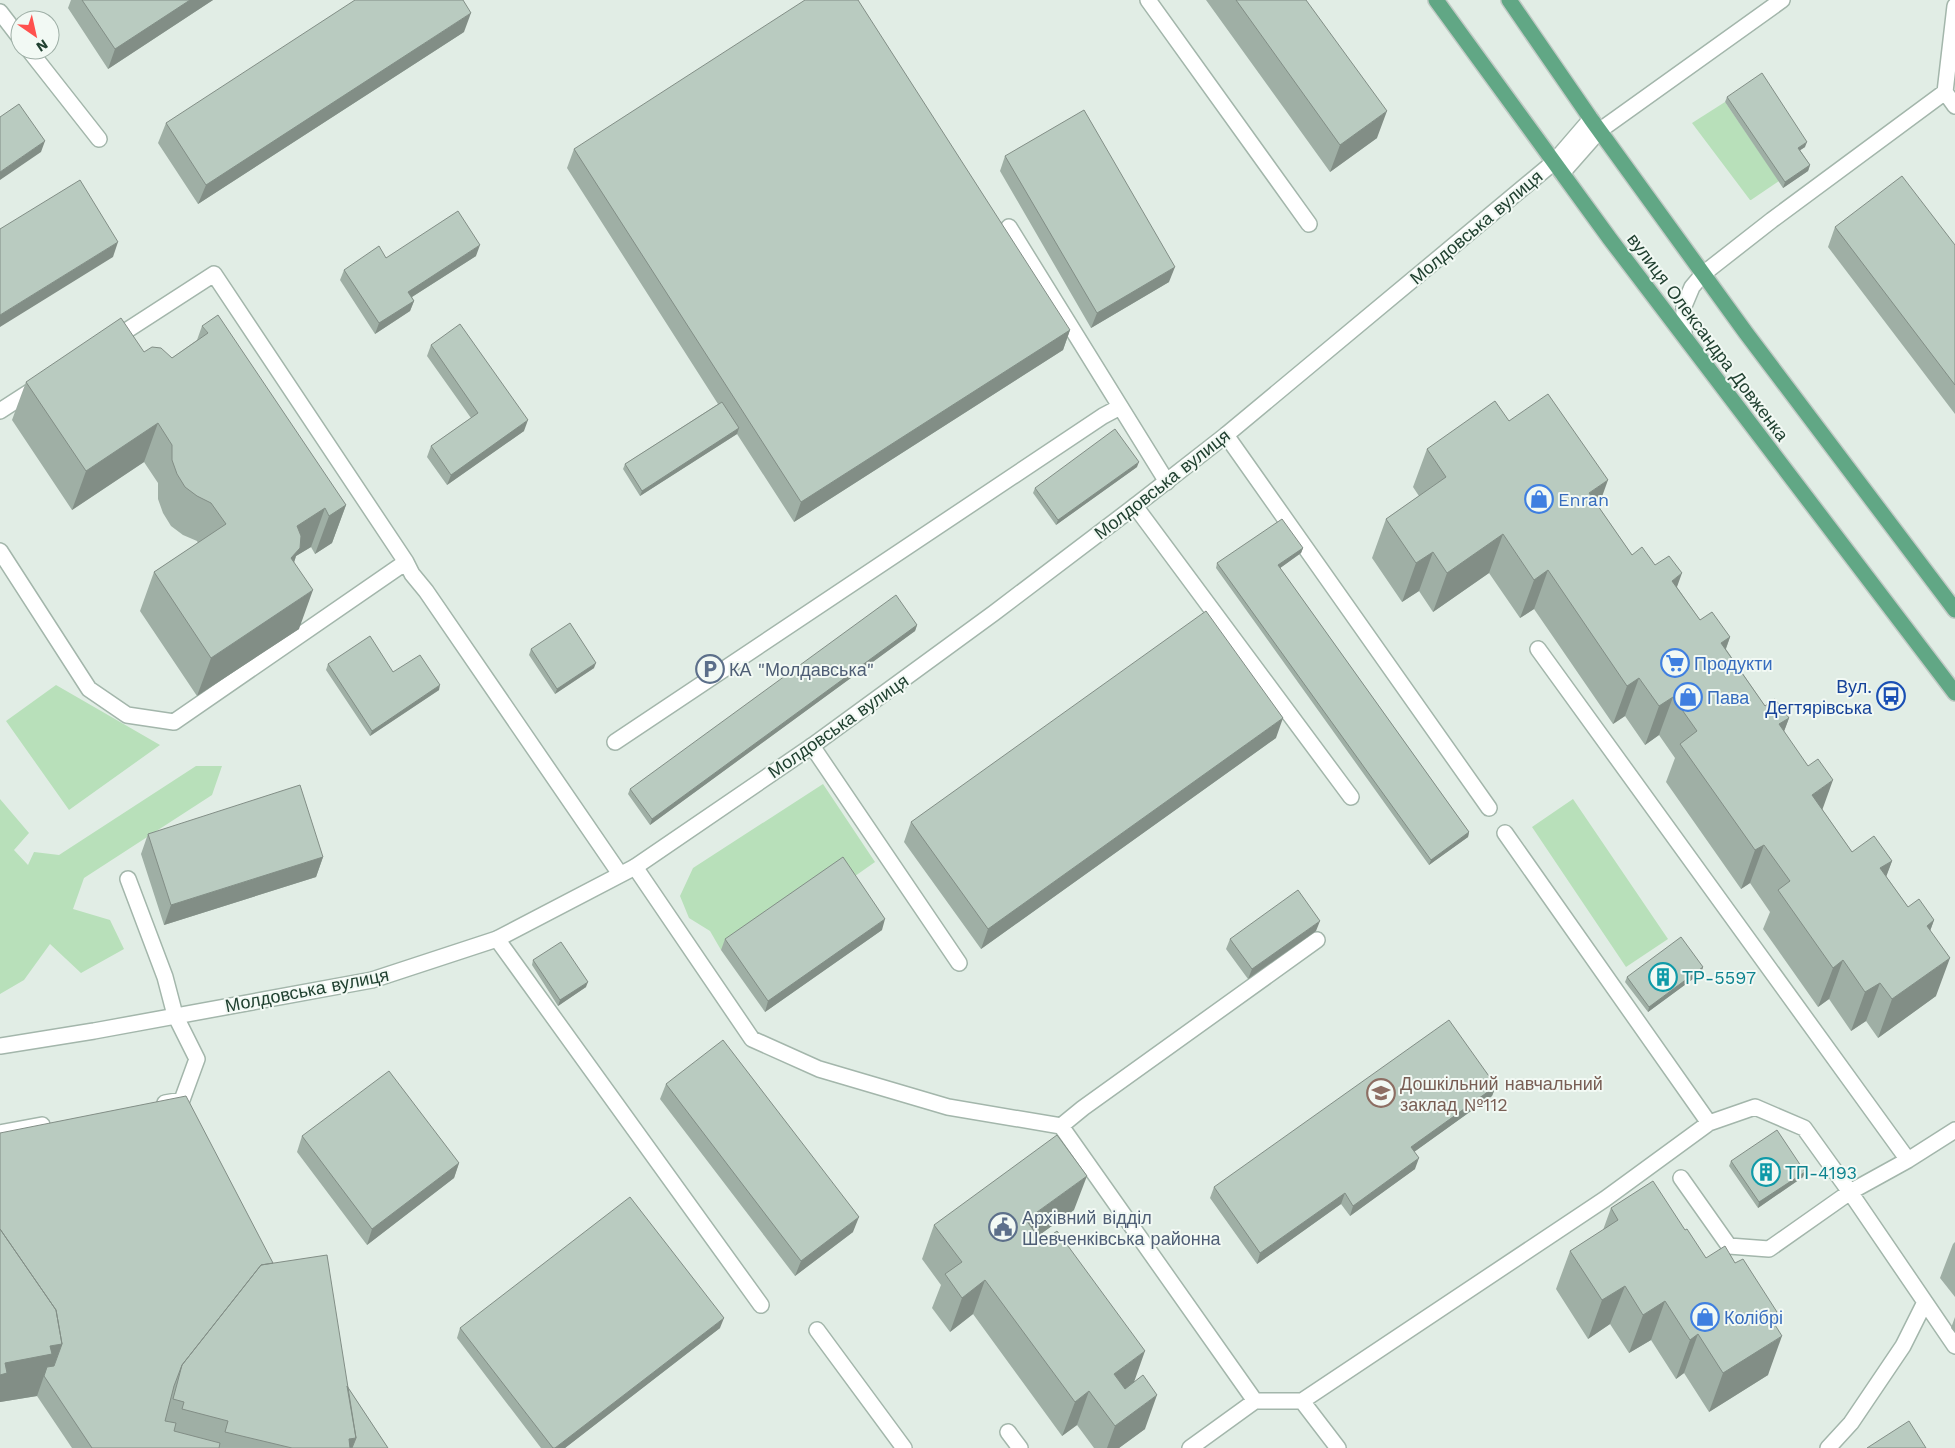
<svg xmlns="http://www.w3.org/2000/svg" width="1955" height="1448" font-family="'Work Sans',sans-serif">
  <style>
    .green { fill: #b8e0ba }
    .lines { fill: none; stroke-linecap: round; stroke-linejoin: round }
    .service-casing { stroke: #a3b6ab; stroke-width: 18 }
    .minor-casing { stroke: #a3b6ab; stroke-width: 18 }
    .primary-casing { stroke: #c1cac5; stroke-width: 18 }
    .service { stroke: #fff; stroke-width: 15 }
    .minor { stroke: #fff; stroke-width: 15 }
    .primary { stroke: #61a785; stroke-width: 15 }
    .wall { fill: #9fafa5 }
    .shaded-wall { fill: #828e86 }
    .building { fill: #b9cbc0; stroke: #828e86 }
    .labels { text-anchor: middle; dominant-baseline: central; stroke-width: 4; stroke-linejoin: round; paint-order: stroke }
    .street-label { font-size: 18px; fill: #204030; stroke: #f2f9f4 }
    .shop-label { font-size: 18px; fill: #366cbe; stroke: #f2f9f4; text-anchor: start }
    .service-label { font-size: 18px; fill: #4e5e75; stroke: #f2f9f4; text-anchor: start }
    .transit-label { font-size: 18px; fill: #164399; stroke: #f2f9f4; text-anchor: end }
    .culture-label { font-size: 18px; fill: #0d838f; stroke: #f2f9f4; text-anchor: start }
    .education-label { font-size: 18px; fill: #785e54; stroke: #f2f9f4; text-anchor: start }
  </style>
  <rect width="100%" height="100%" fill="#e1ede5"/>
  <path class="green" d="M1725,102l54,79 -28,19h-1l-58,-77z
    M56,685l104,60 -91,65 -63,-89z
    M196,766h26l-10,29 -128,83 -11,31 37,11 14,29 -43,24 -31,-29 -26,36 -24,14v-195l29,34 -15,17 14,15 6,-13 25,3z
    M823,784l52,78 -27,19 -9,-13 -118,82 -11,-19 -21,-13 -9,-22 13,-28z
    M1573,799l95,140 -42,28 -94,-140z"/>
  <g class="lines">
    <defs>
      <path id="service" d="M1148,0l161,224
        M1955,6l-10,86 10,14
        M0,12l20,26
        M29,50l70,89
        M1554,162l37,-43
        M1562,173l37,-42 183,-131
        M1009,227l158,255
        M1684,335v-29l8,-19 11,-13 69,-54 173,-128
        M112,340l102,-66 192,288 6,12 14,17 194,283
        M0,411l37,-24
        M1226,435l263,373
        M1135,506l216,291
        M0,551l89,138 38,26 47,7 232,-160
        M1538,649l370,511
        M615,742l488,-326 17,-9
        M812,746l147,217
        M1505,833l204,290
        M635,867l117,172 67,30 129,38 113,19 194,275h47l303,-202 104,-76 46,-16 49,21 46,64 58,-32 47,-30
        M128,879l37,98 10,38 22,44 -15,41 -17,3
        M497,939l264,366
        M1061,1126l22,-18 234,-168
        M0,1133l42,-8
        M1681,1178l48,68 40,3 81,-57 105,154
        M817,1330l87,118
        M1302,1401l36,47
        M1008,1432l12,16
        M1190,1448l65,-47
        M1828,1448l23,-25 52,-77 22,-44"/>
      <path id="minor" d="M0,1046l94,-15 278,-51 125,-41 138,-72 177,-121 182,-133 141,-107 91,-71 328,-273"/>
      <path id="primary" d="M1436,0l174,239 345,454
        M1509,0l82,119 155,214 209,277"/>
    </defs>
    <use href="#service" class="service-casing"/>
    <use href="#minor" class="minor-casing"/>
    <use href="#primary" class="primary-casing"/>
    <use href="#service" class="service"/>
    <use href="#minor" class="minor"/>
    <use href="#primary" class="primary"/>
  </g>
  <path class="wall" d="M71,0h142l-105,69 -40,-61z
    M1206,0h100l71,138 -47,34z
    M464,32l-266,172 -40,-61 8,-20z
    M1727,97l78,50 -5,3 10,15 -2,6 -25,17 -58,-86z
    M574,149l496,181 -7,20 -269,172 -57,-88 -97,62 -17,-27 2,-5 93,-60 -151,-236z
    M1005,156l164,126 -78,46 -91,-157z
    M1835,227l120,18v169l-127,-167z
    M476,256l-64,41 2,4 -4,10 -35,23 -35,-54 4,-10 42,-12z
    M202,326l144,179 -14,38 -17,11 -4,-7 -15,9 -2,7 5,66 -102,67 -57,-85 14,-39 44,-29 -1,-2 -14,-6 -12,-9 -8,-13 -5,-14v-16l-14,-21 -72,48 -60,-90 14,-38 118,-30 28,6 25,-18z
    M431,345l93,86 -77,54 -20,-28 4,-11 40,-28 -44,-62z
    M1509,421l89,85 34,49 23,10 22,22 23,33 30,17 -4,12 39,57 24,12 -5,13 38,78 30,43 40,9 -6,15 22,31 26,13 -4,11 6,65 -58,42 -12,-17 -15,10 -22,-32 -11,8 -55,-78 7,-17 -20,-29 -9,6 -75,-107 9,-24 -16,-23 -14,10 -20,-29 -12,8 -79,-115 -14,9 -31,-45 -56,39 -14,-21 -17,11 -30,-44 14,-39 33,-23 -6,-9 14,-38z
    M1137,467l-81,58 -23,-32 2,-5z
    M1303,548l-2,5 -21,15 189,264 -1,5 -39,28 -213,-297 1,-5z
    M917,625l-2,6 -265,194 -22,-31 2,-5z
    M531,649l63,19 -39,26 -26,-39z
    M328,664l65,8 46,18 -69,46 -44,-66z
    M1276,738l-295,211 -77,-107 7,-20z
    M148,834l175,23 -7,20 -152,48 -23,-71z
    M882,930l-117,82 -44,-62 4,-11z
    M1316,931l-68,48 -22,-30 4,-10z
    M533,960l53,27 -28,19 -26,-41z
    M1703,967l-2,6 -53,39 -23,-30 2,-5z
    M666,1084l187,148 -58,44 -135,-177z
    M1496,1086l-4,10 -78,56 1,17 -65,47 -9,-12 -84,60 -47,-66 4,-11z
    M0,1133l273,130 74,123 41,62h-316l-35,-52 -37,6z
    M302,1136l157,27 -5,15 -87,67 -70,-93z
    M1731,1161l74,11 -2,5 -45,31 -29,-42z
    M1611,1208l74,22 21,28 29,5 42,49 -3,10 -6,53 -59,37 -25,-39 -8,6 -25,-39 -22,13 -19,-29 -22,15 -32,-50 14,-38 33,-21z
    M1074,1210l-36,26 96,146 11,47 -26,19h-25l-17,-23 -15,11 -89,-122 -23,18 -18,-24 9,-23 -19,-26 12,-34z
    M1955,1242v55l-15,-19 13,-34z
    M1955,1317v16l-4,-5z
    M460,1328h260l-155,120h-24l-84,-110z"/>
  <path class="shaded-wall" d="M190,0h23l-105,69 7,-20z
    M471,13l-7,19 -266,172 8,-19z
    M1387,111l-10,27 -47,34 10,-27z
    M45,141l-4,11 -41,28v-8z
    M1807,142l-2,5 -9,6 2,-5z
    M1810,165l-2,6 -25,17 2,-6z
    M118,242l-5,15 -113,70v-12z
    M480,245l-4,11 -72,46 4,-10z
    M1175,267l-6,15 -78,46 6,-15z
    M414,301l-4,10 -35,23 4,-11z
    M1070,330l-7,20 -269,172 7,-20z
    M528,420l-4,11 -77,54 4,-10z
    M158,423l-14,39 -72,48 14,-39z
    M739,428l-2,6 -97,62 2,-5z
    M1139,462l-2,5 -81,58 2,-5z
    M1608,480l-14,39 -5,-26z
    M346,505l-14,38 -17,11 14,-38z
    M325,508l-14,39 -15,9 -10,30 11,-60z
    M1503,534l-14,39 -56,39 14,-39z
    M1303,548l-2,5 -25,18 2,-6z
    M1433,552l-14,39 -17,11 14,-39z
    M1548,570l-14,39 -14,9 14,-38z
    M1682,573l-14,39 4,-31z
    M313,590l-14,39 -102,67 14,-38z
    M917,625l-2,6 -265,194 2,-6z
    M1730,637l-14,38 5,-32z
    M596,663l-2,5 -39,26 2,-5z
    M1639,678l-14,38 -12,8 14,-38z
    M440,685l-1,5 -69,46 2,-5z
    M1673,697l-14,38 -14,10 14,-39z
    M1283,718l-7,20 -295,211 7,-20z
    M1789,718l-14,38 4,-32z
    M1833,780l-14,39 -7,-24z
    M1469,832l-1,5 -39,28 2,-5z
    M1764,845l-14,38 -9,6 14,-39z
    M323,857l-7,20 -152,48 7,-20z
    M1892,861l-14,38 2,-31z
    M885,919l-3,11 -117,82 3,-11z
    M1934,920l-14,39 7,-33z
    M1320,921l-4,10 -68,48 4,-10z
    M1950,958l-14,38 -58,42 14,-39z
    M1843,960l-14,39 -11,8 15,-39z
    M1703,967l-2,6 -53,39 1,-5z
    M588,982l-2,5 -28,19 2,-6z
    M1880,983l-14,38 -15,10 14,-39z
    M1496,1086l-4,10 -85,61 4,-10z
    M1419,1158l-4,11 -65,47 3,-10z
    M459,1163l-5,15 -87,67 5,-16z
    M1805,1172l-2,5 -45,31 1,-6z
    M1087,1176l-13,34 -61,44 13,-34z
    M1345,1193l-4,11 -84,60 3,-11z
    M859,1217l-6,15 -58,44 6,-15z
    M985,1280l-12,34 -23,18 12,-34z
    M1625,1286l-15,38 -22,15 14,-39z
    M1665,1301l-14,39 -22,13 14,-38z
    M1777,1312l-12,35 17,-11 -14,39 -59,37 14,-39 47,-56z
    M724,1318l-4,10 -155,120h-10z
    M1698,1334l-14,39 -8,6 14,-39z
    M62,1344l-14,38 -4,-6 -7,20 -37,6v-27l5,-12 45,-17z
    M1145,1351l-12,34 -31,23 12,-34z
    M1089,1391l-12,34 -15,11 13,-34z
    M1157,1395l-12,34 -26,19h-12l8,-22z
    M356,1438l-4,10h-7l4,-9z"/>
  <path class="building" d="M82,0h108l-75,49z
    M355,0h108l8,13 -265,172 -40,-62z
    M805,0h53l212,330 -269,172 -227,-353z
    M1236,0h70l81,111 -47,34z
    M1762,73l45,69 -9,6 12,17 -25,17 -58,-85z
    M19,104l26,37 -45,31v-55z
    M1084,110l91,157 -78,46 -92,-157z
    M1902,176l53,69v140l-120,-158z
    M80,180l38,62 -118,73v-86z
    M458,211l22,34 -72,47 6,9 -35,22 -35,-53 35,-24 7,12z
    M218,315l128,190 -17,11 -4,-8 -28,18 4,10 -1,12 -9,10 22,32 -102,68 -57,-86 72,-48 -15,-21 -14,-7 -12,-9 -8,-13 -5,-14v-15l-14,-22 -72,48 -60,-89 95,-64 23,34 8,-5 9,1 11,10 36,-25 -6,-7z
    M460,324l68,96 -77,55 -20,-29 47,-33 -47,-68z
    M1548,394l60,86 -19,13 43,62 10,-8 13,18 14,-9 13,17 -10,8 28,39 12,-8 18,25 -9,6 44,63 10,-7 14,19 -10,6 29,42 10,-7 15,21 -21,15 40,57 22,-16 18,25 -12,7 28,39 11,-8 15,21 -7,6 23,32 -58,41 -12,-16 -15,9 -22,-32 -10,8 -55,-78 12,-9 -26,-36 -9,5 -75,-106 17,-13 -24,-34 -14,9 -20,-28 -12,8 -79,-116 -14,10 -31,-46 -56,39 -14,-21 -17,11 -30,-44 60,-42 -19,-28 68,-48 14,20z
    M722,402l17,26 -97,63 -17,-27z
    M1115,429l24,33 -81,58 -23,-32z
    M1282,519l21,29 -25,17 191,267 -38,28 -214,-297z
    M896,595l21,30 -265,194 -22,-30z
    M1206,611l77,107 -295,211 -77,-107z
    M570,623l26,40 -39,26 -26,-40z
    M370,636l23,36 27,-17 20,30 -68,46 -44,-67z
    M300,785l23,72 -152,48 -23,-71z
    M843,857l42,62 -117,82 -43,-62z
    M1298,890l22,31 -68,48 -22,-30z
    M1681,937l22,30 -54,40 -22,-30z
    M561,942l27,40 -28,18 -27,-40z
    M1449,1020l47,66 -85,61 8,11 -66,48 -8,-13 -85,60 -46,-66z
    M723,1040l136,177 -58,44 -135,-177z
    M389,1071l70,92 -87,66 -70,-93z
    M186,1096l87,167 -12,2 -79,100 -8,21 -9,35 11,2 -2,8 46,12 -1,5h-127l-48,-72 3,-9 7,-1 8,-22 -6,-34 -56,-81v-96z
    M1777,1130l28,42 -46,30 -28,-41z
    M1057,1135l30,41 -61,44 16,22 15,-11 88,120 -31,23 11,15 18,-14 14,20 -42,31 -26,-35 -14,11 -90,-122 -23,18 -17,-24 17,-12 -28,-37z
    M1653,1181l32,49 2,-1 19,29 19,-12 10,17 8,-4 34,53 -7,5 12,19 -59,37 -25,-39 -8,6 -25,-39 -22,14 -18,-29 -23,14 -32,-49 48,-31 -7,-12z
    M630,1197l94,121 -169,130h-2l-93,-120z
    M0,1229l56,81 6,34 -12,2 2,8 -47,9 2,10 -7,2z
    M327,1255l29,183 -7,1 1,9h-58l-67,-16 3,-11 -46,-12 2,-7 -11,-3 9,-34 79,-100z
    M347,1386l41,62h-36l4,-10z
    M1909,1421l17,27h-59z"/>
  <defs>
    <symbol id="shop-ring" viewBox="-11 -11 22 22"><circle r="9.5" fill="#f2f9f4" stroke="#3f7fe0" stroke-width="1.5"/><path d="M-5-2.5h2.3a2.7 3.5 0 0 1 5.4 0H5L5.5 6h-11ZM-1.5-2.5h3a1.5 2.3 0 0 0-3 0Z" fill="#3f7fe0"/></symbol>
    <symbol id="supermarket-ring" viewBox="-11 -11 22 22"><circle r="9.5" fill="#f2f9f4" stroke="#3f7fe0" stroke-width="1.5"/><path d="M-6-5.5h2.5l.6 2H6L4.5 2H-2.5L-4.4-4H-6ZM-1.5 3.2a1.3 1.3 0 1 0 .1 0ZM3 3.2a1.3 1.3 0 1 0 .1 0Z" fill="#3f7fe0"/></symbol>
    <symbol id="parking-ring" viewBox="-11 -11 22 22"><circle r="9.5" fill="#f2f9f4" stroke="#5c6f8a" stroke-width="1.5"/><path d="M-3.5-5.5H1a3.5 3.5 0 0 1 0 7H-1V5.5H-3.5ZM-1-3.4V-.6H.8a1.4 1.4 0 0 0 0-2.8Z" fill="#5c6f8a"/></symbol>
    <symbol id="bus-ring" viewBox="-11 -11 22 22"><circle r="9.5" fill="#f2f9f4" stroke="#1a4fb4" stroke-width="1.5"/><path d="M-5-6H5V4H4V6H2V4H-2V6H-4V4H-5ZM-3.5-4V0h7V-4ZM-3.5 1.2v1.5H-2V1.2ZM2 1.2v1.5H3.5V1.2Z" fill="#1a4fb4"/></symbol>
    <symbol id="building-ring" viewBox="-11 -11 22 22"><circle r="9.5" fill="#f2f9f4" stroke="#0f9aa8" stroke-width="1.5"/><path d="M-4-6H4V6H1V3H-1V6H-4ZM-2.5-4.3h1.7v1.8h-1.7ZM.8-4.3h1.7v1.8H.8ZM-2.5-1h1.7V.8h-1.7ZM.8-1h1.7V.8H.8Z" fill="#0f9aa8"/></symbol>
    <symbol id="school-ring" viewBox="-11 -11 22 22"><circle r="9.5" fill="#f2f9f4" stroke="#8d6e63" stroke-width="1.5"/><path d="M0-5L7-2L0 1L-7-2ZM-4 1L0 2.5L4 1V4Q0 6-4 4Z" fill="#8d6e63"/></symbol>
    <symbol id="civic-ring" viewBox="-11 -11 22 22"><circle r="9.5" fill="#f2f9f4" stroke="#5c6f8a" stroke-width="1.5"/><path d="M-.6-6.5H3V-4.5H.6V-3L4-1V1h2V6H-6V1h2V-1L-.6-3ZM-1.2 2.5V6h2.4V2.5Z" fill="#5c6f8a"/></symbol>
  </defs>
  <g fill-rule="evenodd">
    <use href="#shop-ring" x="1523" y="483" width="32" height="32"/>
    <use href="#supermarket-ring" x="1659" y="647" width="32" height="32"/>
    <use href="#parking-ring" x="694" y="653" width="32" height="32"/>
    <use href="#bus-ring" x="1875" y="680" width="32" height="32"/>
    <use href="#shop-ring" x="1672" y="681" width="32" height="32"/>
    <use href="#building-ring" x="1647" y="961" width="32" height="32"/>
    <use href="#school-ring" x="1365" y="1077" width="32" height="32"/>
    <use href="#building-ring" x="1750" y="1156" width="32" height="32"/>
    <use href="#civic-ring" x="987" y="1211" width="32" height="32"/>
    <use href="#shop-ring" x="1689" y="1301" width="32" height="32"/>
  </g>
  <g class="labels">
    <g class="street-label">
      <text transform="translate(1476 227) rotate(-40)">Молдовська вулиця</text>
      <text transform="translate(1708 337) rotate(53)">вулиця Олександра Довженка</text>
      <text transform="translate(1162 484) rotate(-38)">Молдовська вулиця</text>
      <text transform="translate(838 726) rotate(-35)">Молдовська вулиця</text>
      <text transform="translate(307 990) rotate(-11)">Молдовська вулиця</text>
    </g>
    <g class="shop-label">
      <text x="1558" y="499">Enran</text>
      <text x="1694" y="663">Продукти</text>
      <text x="1707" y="697">Пава</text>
      <text x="1724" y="1317">Колібрі</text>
    </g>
    <g class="service-label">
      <text x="729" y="669">КА "Молдавська"</text>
      <text x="1022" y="1217">Архівний відділ<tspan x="1022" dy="21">Шевченківська районна</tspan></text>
    </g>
    <g class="transit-label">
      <text x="1872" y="686">Вул.<tspan x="1872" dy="21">Дегтярівська</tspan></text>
    </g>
    <g class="culture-label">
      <text x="1682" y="977">ТР-5597</text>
      <text x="1785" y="1172">ТП-4193</text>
    </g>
    <g class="education-label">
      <text x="1400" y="1083">Дошкільний навчальний<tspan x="1400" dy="21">заклад №112</tspan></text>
    </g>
  </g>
  <g transform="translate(35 35) rotate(146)"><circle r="24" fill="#f2f9f4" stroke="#9eafa6"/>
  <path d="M0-4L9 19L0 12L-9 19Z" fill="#ff514e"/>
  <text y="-8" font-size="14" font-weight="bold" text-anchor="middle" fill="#204030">N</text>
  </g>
</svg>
